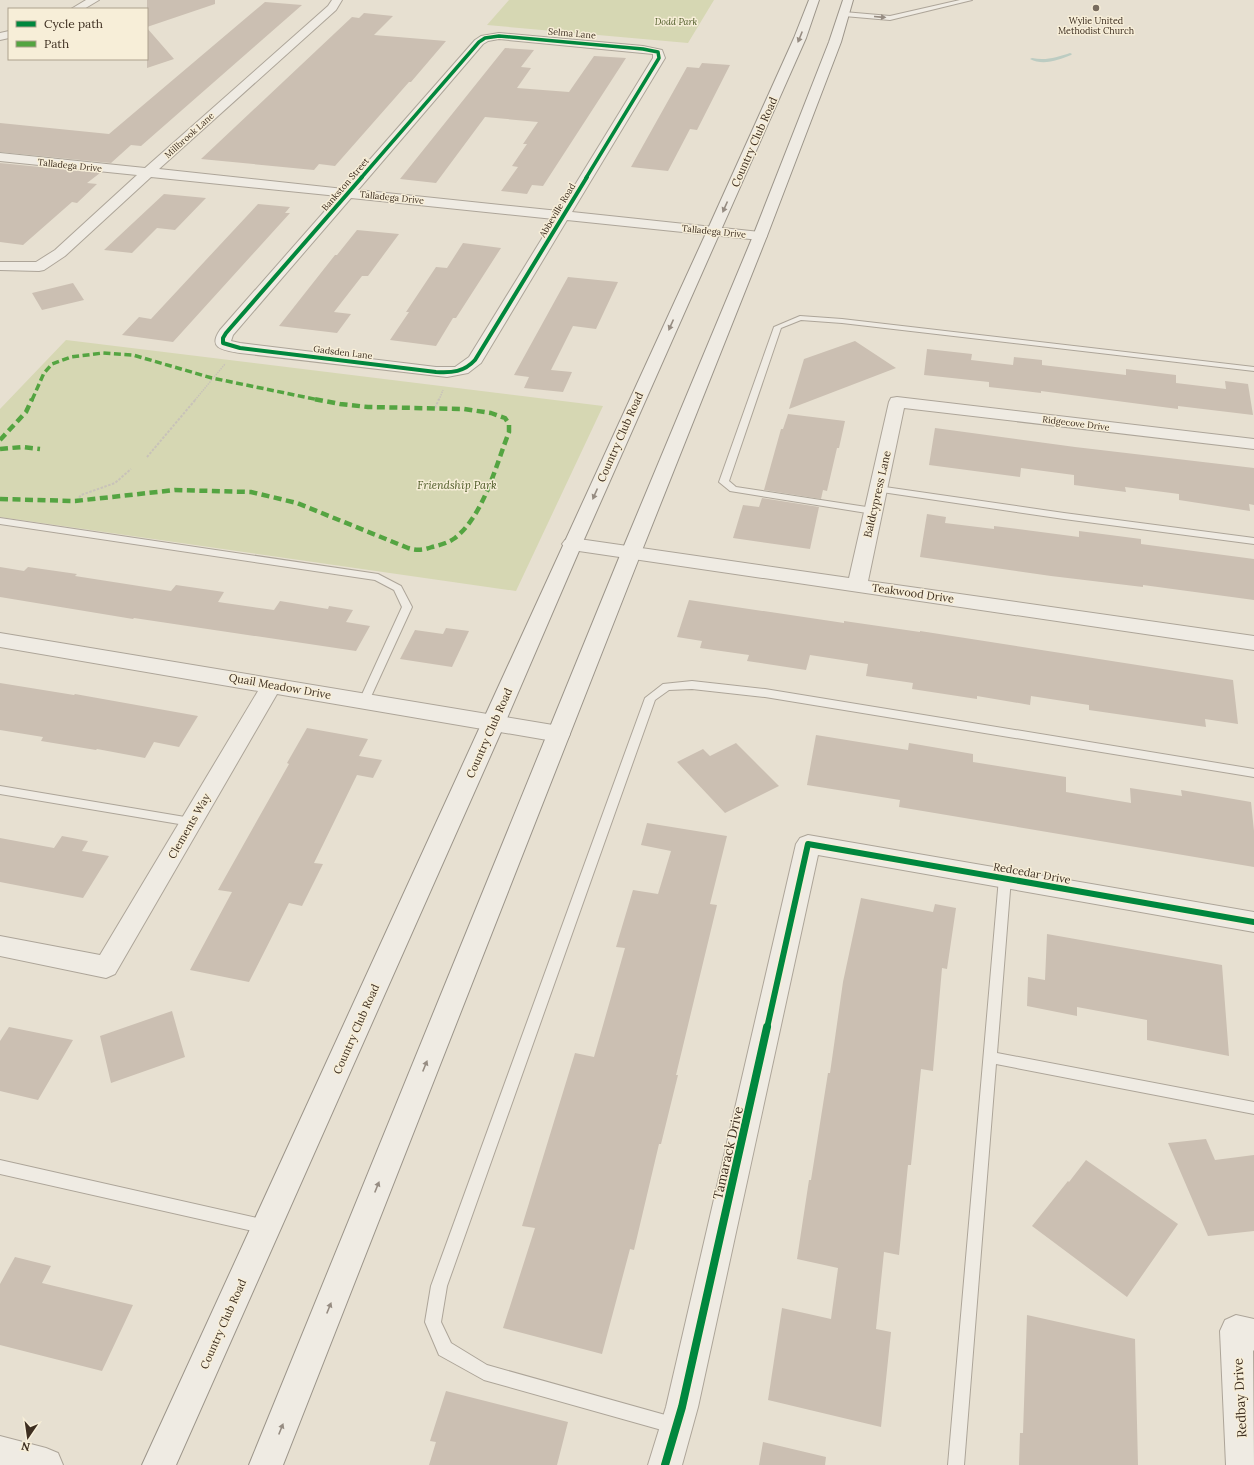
<svg xmlns="http://www.w3.org/2000/svg" width="1254" height="1465" font-family="Lora,serif">
  <style>
    .green { fill: #d6d7b3 }
    .lines { fill: none; stroke-linecap: round; stroke-linejoin: round }
    .stream { fill: #bcccc2; fill-rule: evenodd }
    .building { fill: #cbbfb2 }
    .lane-casing { stroke: #ada599; stroke-width: 2 }
    .street-casing { stroke: #ada599; stroke-width: 2 }
    .secondary-casing { stroke: #9c958a; stroke-width: 2 }
    .path-far1 { stroke: #c8c2b9; stroke-width: 1.5; stroke-dasharray: 1.5 1; stroke-linecap: butt }
    .path { stroke: #c8c2b9; stroke-width: 2; stroke-dasharray: 2.5 1.5; stroke-linecap: butt }
    .lane { fill: #efebe3; fill-rule: evenodd }
    .street { fill: #efebe3; fill-rule: evenodd }
    .secondary { fill: #efebe3; fill-rule: evenodd }
    .quiet-far1 { stroke: #54a441; stroke-width: 3.5; stroke-dasharray: 7 3.5; stroke-linecap: butt }
    .quiet { stroke: #54a441; stroke-width: 4.5; stroke-dasharray: 8 4.5; stroke-linecap: butt }
    .cycleway-far3-casing { stroke: #f7eed8; stroke-width: 5 }
    .cycleway-far2-casing { stroke: #f7eed8; stroke-width: 5.5 }
    .cycleway-far1-casing { stroke: #f7eed8; stroke-width: 9 }
    .cycleway-casing { stroke: #f7eed8; stroke-width: 10 }
    .cycleway-far3 { stroke: #00873e; stroke-width: 3.5 }
    .cycleway-far2 { stroke: #00873e; stroke-width: 4 }
    .cycleway-far1 { stroke: #00873e; stroke-width: 6 }
    .cycleway { stroke: #00873e; stroke-width: 8 }
    .oneway { fill: #968c82 }
    .poi-dot { fill: #786c5e; stroke: #f7eed8; stroke-width: 1.5 }
    .labels { text-anchor: middle; dominant-baseline: central; stroke-width: 3; stroke-linejoin: round; paint-order: stroke }
    .far-poi-label { font-size: 9px; fill: #3d2e20; stroke: #f7eed8 }
    .far-park-label { font-size: 9px; font-style: italic; fill: #4d5a26; stroke: #f7eed8 }
    .far-street-label { font-size: 9px; fill: #3d2e20; stroke: #f7eed8 }
    .street-label { font-size: 11px; fill: #3d2e20; stroke: #f7eed8 }
    .park-label { font-size: 11px; font-style: italic; fill: #4d5a26; stroke: #f7eed8 }
    .near-street-label { font-size: 13px; fill: #3d2e20; stroke: #f7eed8 }
  </style>
  <rect width="100%" height="100%" fill="#e7e0d1"/>
  <path class="green" d="M509,0h205l-26,43 -201,-18z
    M66,340l537,66 -87,185 -516,-74v-108z"/>
  <g class="lines">
    <path class="stream" d="M1070,53l2,1 -1,1c-12,5 -28,11 -41,4l2,-1c14,3 25,-1 38,-5z"/>
  </g>
  <path class="building" d="M147,0h68v4l-68,23z
    M265,2l37,3 -161,141 -10,-1 -20,18 -111,-11v-29l109,11z
    M364,13l29,3 -19,19 72,6 -35,41h-2l-74,84 -16,-2 -5,6 -113,-11 151,-142 7,1z
    M147,28l27,31 -27,9z
    M505,48l29,2 -13,17 10,1 -14,20 52,4 25,-36 32,2 -83,128 -11,-1 -5,9 -26,-3 17,-24 -6,-1 15,-22h-4l15,-22 -53,-5 -49,66 -36,-4z
    M702,63l28,2 -33,65 -7,-1 -22,42 -37,-4 56,-100 12,1z
    M0,163l100,10 -13,10 10,1 -20,19 -5,-1 -49,43 -23,-3z
    M164,194l42,4 -31,32 -18,-2 -25,25 -28,-3z
    M258,204l32,3 -5,6h5l-117,129 -51,-7 17,-18 12,2z
    M357,230l42,4 -31,42h-6l-28,36 17,2 -14,19 -58,-7 56,-71h2z
    M463,243l38,5 -45,70h-3l-17,28 -46,-6 19,-28h-3l30,-45 11,1z
    M568,277l50,5 -22,47 -23,-3 -22,44 21,2 -9,20 -39,-4 5,-11 -15,-2z
    M73,283l11,17 -42,10 -10,-17z
    M855,341l41,27 -107,41 15,-50z
    M927,349l45,5 -1,6 42,5 1,-8 28,3v5l84,10v-6l50,6v8l50,6 -1,-8 23,3 5,31 -75,-9v3l-137,-18v2l-52,-6v-5l-65,-7z
    M788,414l57,7 -6,27h-2l-10,43 -4,-1 -2,9 -57,-9 17,-61h2z
    M935,428l140,19 179,21v37l-5,-1 1,7 -71,-11v-6l-54,-7 1,5 -52,-7v-10l-53,-7 -1,9 -91,-12z
    M762,498l57,9 -9,42 -77,-11 10,-33 16,2z
    M927,514l19,3 -1,6 49,6v-3l85,11v-6l62,8v5l113,15v41l-111,-15v2l-92,-11 -131,-19z
    M0,567l24,4 4,-4 49,7 -2,2 96,15 5,-6 48,7 -6,10 56,8 6,-9 48,8 1,-3 24,4 -7,12 24,4 -14,25 -222,-33 -1,1 -133,-22z
    M689,600l155,23v-2l76,11v-1l313,49 5,44 -33,-5 1,8 -117,-17v-5l-58,-9 -1,9 -53,-9v3l-65,-10 1,-6 -47,-7 2,-12 -58,-9 -4,15 -59,-9 2,-6 -49,-7 2,-7 -25,-4z
    M446,628l23,3 -17,36 -52,-8 15,-29 28,4z
    M0,683l74,12 1,-1 123,22 -19,31 -25,-5 -9,16 -48,-9 -1,1 -55,-9 2,-4 -43,-7z
    M307,728l61,11 -9,17 23,4 -9,18 -16,-3 -43,88 9,1 -21,42 -13,-3 -40,79 -59,-12 42,-78 -14,-2 71,-126 -2,-1z
    M816,735l92,15 1,-7 64,11v8l93,15v15l65,11 -1,-15 52,8 -1,-6 70,12 3,29v36l-355,-60 1,-7 -93,-15z
    M736,743l43,43 -54,27 -48,-51 26,-13 7,7z
    M647,823l80,13 -17,68 7,1 -41,170h2l-17,69h-2l-25,106 -4,-1 -28,105 -99,-26 32,-100 -13,-2 53,-173 19,4 31,-109 -9,-1 17,-57 25,4 13,-43 -30,-6z
    M62,836l26,5 -6,10 27,5 -26,42 -83,-16v-44l54,10z
    M861,898l72,14 2,-8 21,4 -9,61 -5,-1 -9,103 -12,-2 -10,96h-3l-9,90 -15,-3 -8,77 15,3 -10,95 -113,-27 14,-92 49,11 7,-51 -41,-9 12,-79h2l17,-107h2l13,-91z
    M1047,934l175,31 7,91 -82,-16v-20l-70,-13v9l-50,-10 1,-29 17,3z
    M172,1011l13,46 -74,26 -11,-47z
    M9,1027l64,13 -35,60 -38,-9v-50z
    M1206,1139l9,21 39,-5v76l-46,5 -40,-93z
    M1086,1160l92,64 -51,73 -95,-71 36,-45 1,1z
    M15,1257l36,9 -9,17 91,22 -31,66 -102,-26v-61z
    M1027,1315l108,24 3,126h-119l1,-32h3z
    M446,1391l122,31 -11,43h-128l7,-23 -6,-1z
    M763,1442l63,15 -1,8h-66z"/>
  <g class="lines">
    <defs>
      <path id="lane" d="M960,0h12l-82,20 -46,-4 -3,-2 3,-2 46,4z
        M800,316l42,3 412,48v4l-412,-48 -41,-3 -20,8 -52,153 7,6 137,21 5,3 -5,3 -143,-23 -11,-9 55,-155z
        M878,486l186,27 190,25v6l-190,-25 -189,-28 -2,-2 2,-2z
        M0,518l378,56 23,12 11,21 -43,94 -1,3h-8l-1,-3 43,-94 -8,-17 -19,-10 -375,-56z
        M692,681l73,8 489,80v8l-489,-80 -73,-8 -23,1 -14,10 -208,586 -6,36 10,21 36,22 189,53 6,2 2,6 -2,6 -6,2 -192,-54 -45,-25 -14,-33 6,-36 214,-588 18,-14z
        M0,786l191,32 4,1 2,3 -2,3 -4,1 -191,-32z
        M1005,873l4,2 2,3 -14,175 257,49v12l-258,-50 -32,401h-16l51,-587 2,-3z
        M0,1160l266,60 5,2 2,5 -2,5 -5,2 -266,-60z"/>
      <path id="street" d="M86,0h13l-15,9h-13z
        M332,0h10l-6,10 -177,159 185,20 131,-149 6,-4 18,-3 144,13 19,4 3,8 -93,154 188,20 5,1 2,3 -2,3 -5,1 -193,-20 -86,143 -13,10 -21,4 -207,-24c-16,-3 -33,-4 -20,-23l118,-134 -187,-19 -86,79 -21,14 -5,1 -39,-1v-8h36l19,-12 82,-75 -137,-14v-8l145,15 183,-162zM499,39l154,15v4l-94,153 -201,-21 125,-146 5,-3zM351,198l203,21 -85,138 -14,10h-19l-196,-24 -9,-2 2,-6z
        M9,31v7l-9,2v-7z
        M897,397l357,42v10l-350,-41 -36,173 386,55v14l-682,-100 -7,-2 -3,-4 3,-4 7,-2 277,40 40,-176 2,-4z
        M0,633l559,93 8,2 3,6 -3,6 -8,2 -282,-48 -162,280 -9,4 -106,-22v-20l100,19 158,-264 -258,-44z
        M808,835l446,77v20l-436,-77 -120,552 -16,58h-34l18,-58 130,-563 4,-6z
        M1236,1315l18,4v32l-1,-1 1,115h-28l-6,-134 5,-11z
        M0,1436l46,12 12,5 5,12h-63z"/>
      <path id="secondary" d="M809,0h10l-13,38 -224,506 -77,179 -329,742h-34l565,-1234 87,-193z
        M843,0h10l-12,42 -74,194 -126,317 -358,912h-34l372,-912 132,-317 76,-194z"/>
    </defs>
    <use href="#lane" class="lane-casing"/>
    <use href="#street" class="street-casing"/>
    <use href="#secondary" class="secondary-casing"/>
    <path class="path-far1" d="M195,400l30,-36
      M439,400l4,-10"/>
    <path class="path" d="M435,408l4,-9
      M147,457l49,-58
      M77,501l4,-6 34,-12 16,-14"/>
    <use href="#lane" class="lane"/>
    <use href="#street" class="street"/>
    <use href="#secondary" class="secondary"/>
    <path class="quiet-far1" d="M32,400l12,-27 8,-9 19,-7 32,-4 30,2 79,23 107,22"/>
    <path class="quiet" d="M0,440l26,-28 6,-13
      M0,449l22,-2 18,2
      M0,499l75,2 100,-11 76,2 46,11 111,45c9,3 16,2 24,-1 8,-2 16,-4 23,-9 29,-23 41,-73 54,-106v-8l-4,-6 -14,-5 -27,-4 -96,-2 -28,-3 -26,-5"/>
    <defs>
      <path id="cycleway-far3" d="M361,178l118,-136 6,-4 14,-2 144,13 15,3 1,6 -73,120"/>
      <path id="cycleway-far2" d="M362,177l-136,156 -3,5v5l17,5 196,24c16,1 28,0 39,-12l112,-183"/>
      <path id="cycleway-far1" d="M767,1028l41,-184 446,78"/>
      <path id="cycleway" d="M665,1465l17,-58 85,-380"/>
    </defs>
    <use href="#cycleway-far3" class="cycleway-far3-casing"/>
    <use href="#cycleway-far2" class="cycleway-far2-casing"/>
    <use href="#cycleway-far1" class="cycleway-far1-casing"/>
    <use href="#cycleway" class="cycleway-casing"/>
    <use href="#cycleway-far3" class="cycleway-far3"/>
    <use href="#cycleway-far2" class="cycleway-far2"/>
    <use href="#cycleway-far1" class="cycleway-far1"/>
    <use href="#cycleway" class="cycleway"/>
  </g>
  <defs><path id="oneway-solid" d="M-6-.8H1V-3.2L6.5 0L1 3.2V.8H-6Z"/></defs>
  <g class="oneway">
    <use href="#oneway-solid" transform="translate(880 17) rotate(5)"/>
    <use href="#oneway-solid" transform="translate(800 37) rotate(112)"/>
    <use href="#oneway-solid" transform="translate(725 207) rotate(114)"/>
    <use href="#oneway-solid" transform="translate(671 325) rotate(114)"/>
    <use href="#oneway-solid" transform="translate(595 494) rotate(114)"/>
    <use href="#oneway-solid" transform="translate(425 1066) rotate(-68)"/>
    <use href="#oneway-solid" transform="translate(377 1187) rotate(-68)"/>
    <use href="#oneway-solid" transform="translate(329 1308) rotate(-68)"/>
    <use href="#oneway-solid" transform="translate(281 1429) rotate(-68)"/>
  </g>
  <circle class="poi-dot" cx="1096" cy="8" r="4"/>
  <g class="labels">
    <g class="far-poi-label">
      <text x="1096" y="20">Wylie United<tspan x="1096" dy="10">Methodist Church</tspan></text>
    </g>
    <g class="far-park-label">
      <text x="676" y="21">Dodd Park</text>
    </g>
    <g class="far-street-label">
      <text transform="translate(572 33) rotate(5)">Selma Lane</text>
      <text transform="translate(189 135) rotate(-42)">Millbrook Lane</text>
      <text transform="translate(70 165) rotate(6)">Talladega Drive</text>
      <text transform="translate(345 184) rotate(-49)">Bankston Street</text>
      <text transform="translate(392 197) rotate(6)">Talladega Drive</text>
      <text transform="translate(557 210) rotate(-59)">Abbeville Road</text>
      <text transform="translate(714 231) rotate(6)">Talladega Drive</text>
      <text transform="translate(343 352) rotate(7)">Gadsden Lane</text>
      <text transform="translate(1076 423) rotate(7)">Ridgecove Drive</text>
    </g>
    <g class="street-label">
      <text transform="translate(754 142) rotate(-66)">Country Club Road</text>
      <text transform="translate(620 437) rotate(-66)">Country Club Road</text>
      <text transform="translate(877 494) rotate(-77)">Baldcypress Lane</text>
      <text transform="translate(913 593) rotate(8)">Teakwood Drive</text>
      <text transform="translate(280 686) rotate(10)">Quail Meadow Drive</text>
      <text transform="translate(489 733) rotate(-66)">Country Club Road</text>
      <text transform="translate(189 826) rotate(-60)">Clements Way</text>
      <text transform="translate(1032 873) rotate(10)">Redcedar Drive</text>
      <text transform="translate(356 1029) rotate(-66)">Country Club Road</text>
      <text transform="translate(223 1324) rotate(-66)">Country Club Road</text>
    </g>
    <g class="park-label">
      <text x="457" y="485">Friendship Park</text>
    </g>
    <g class="near-street-label">
      <text transform="translate(728 1153) rotate(-77)">Tamarack Drive</text>
      <text transform="translate(1240 1398) rotate(-93)">Redbay Drive</text>
    </g>
  </g>
  <rect x="8" y="8" width="140" height="52" fill="#f7eed8" stroke="#ada18e"/>
  <rect x="16" y="21" width="20" height="6" fill="#00873e" stroke="#ada18e"/>
  <text x="44" y="28" font-size="12" fill="#3d2e20">Cycle path</text>
  <rect x="16" y="41" width="20" height="6" fill="#54a441" stroke="#ada18e"/>
  <text x="44" y="48" font-size="12" fill="#3d2e20">Path</text>
  <g transform="translate(28 1437) rotate(193)" stroke="#f7eed8" stroke-width="3" paint-order="stroke">
  <path d="M0-3L7 15L0 10L-7 15Z" fill="#3d2e20"/>
  <text y="-6" font-size="11" font-weight="bold" text-anchor="middle" fill="#3d2e20">N</text>
  </g>
</svg>
